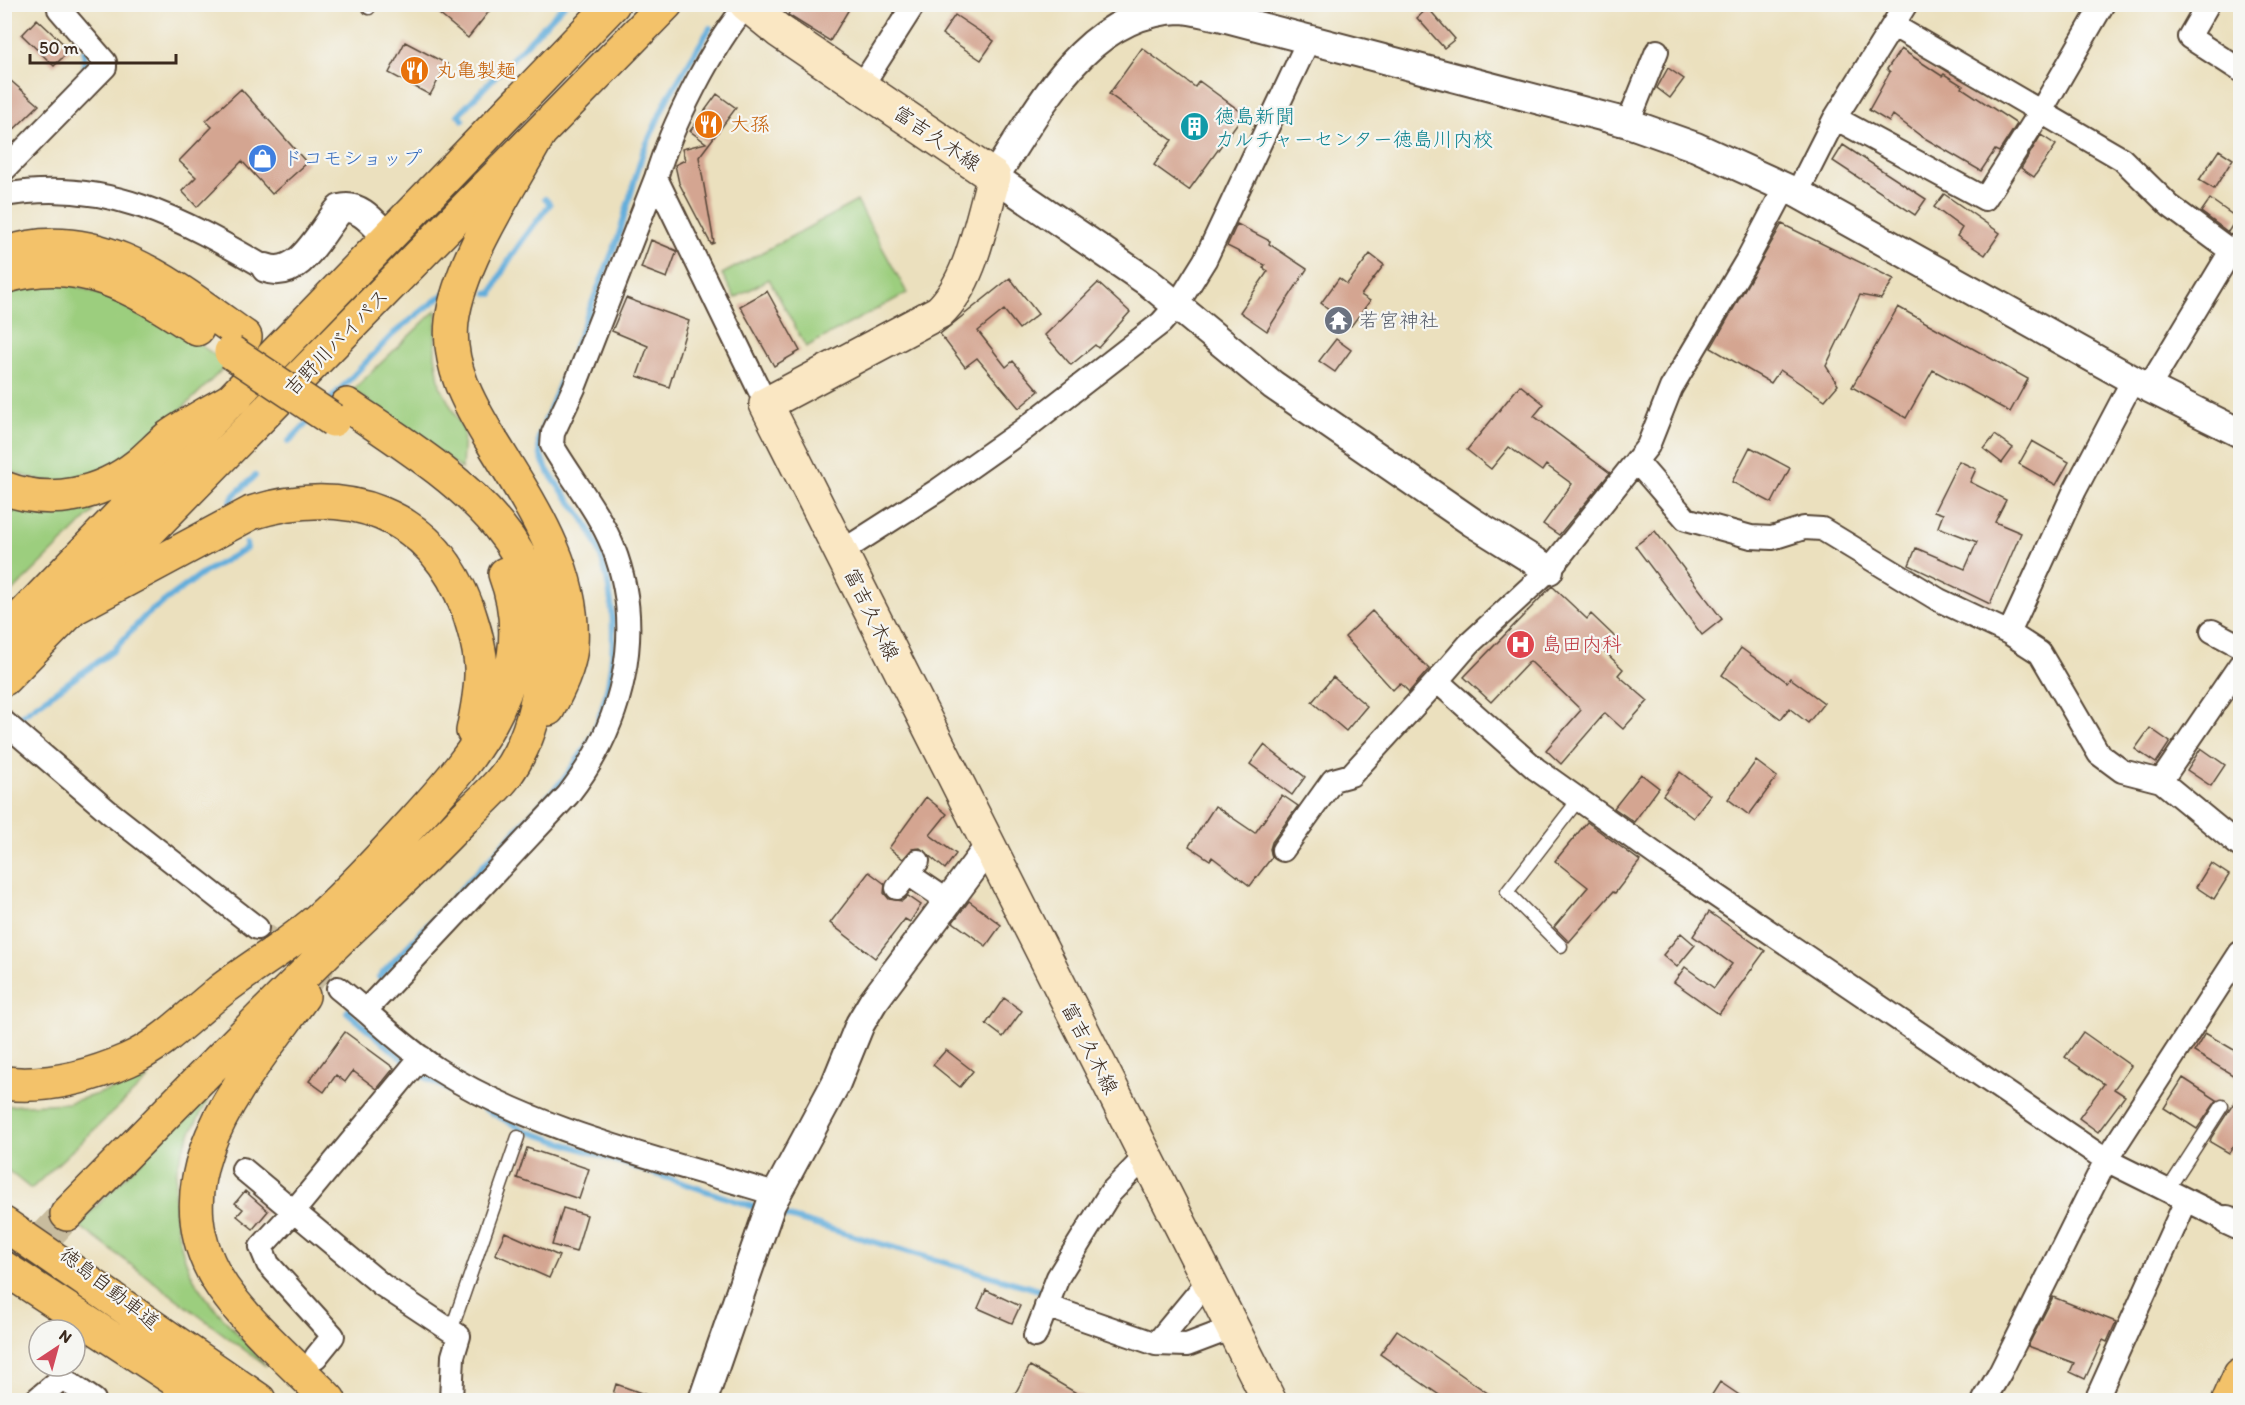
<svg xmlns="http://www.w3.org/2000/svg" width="2245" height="1405" font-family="Itim,'Klee One',sans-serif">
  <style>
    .green { fill: #9cce7e; stroke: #6c7c4e; stroke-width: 1.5 }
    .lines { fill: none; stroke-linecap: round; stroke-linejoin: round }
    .stream { stroke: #62addb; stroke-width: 6 }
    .building { fill: #d4a591 }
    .minor-tunnel { stroke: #c8bc9e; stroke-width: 22; stroke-dasharray: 22 11; stroke-linecap: butt }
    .motorway-tunnel { stroke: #c8bc9e; stroke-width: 33; stroke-dasharray: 33 16; stroke-linecap: butt }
    .service-casing { stroke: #554536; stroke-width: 15 }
    .minor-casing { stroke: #554536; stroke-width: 26 }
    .tertiary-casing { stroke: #554536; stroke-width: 32 }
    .secondary-casing { stroke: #554536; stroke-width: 36 }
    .primary-casing { stroke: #554536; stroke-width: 36 }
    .trunk-casing { stroke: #554536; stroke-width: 36 }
    .motorway-casing { stroke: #554536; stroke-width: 36 }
    .service { stroke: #fff; stroke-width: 12 }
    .minor { stroke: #fff; stroke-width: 22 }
    .tertiary { stroke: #fff; stroke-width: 28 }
    .secondary { stroke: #fae7c3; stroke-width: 33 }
    .primary { stroke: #f3c26a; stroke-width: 33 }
    .trunk { stroke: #f3c26a; stroke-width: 33 }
    .motorway { stroke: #f3c26a; stroke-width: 33 }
    .motorway-bridge-casing { stroke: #554536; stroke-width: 36; stroke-linecap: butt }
    .motorway-bridge { stroke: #f3c26a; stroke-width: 33 }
    .labels { text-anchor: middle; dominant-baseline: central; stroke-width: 4.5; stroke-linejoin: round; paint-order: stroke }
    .food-label { font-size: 20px; fill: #c56008; stroke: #f6f6f2; text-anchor: start }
    .culture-label { font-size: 20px; fill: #0d838f; stroke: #f6f6f2; text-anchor: start }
    .street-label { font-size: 20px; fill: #3b2a1e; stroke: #f6f6f2 }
    .shop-label { font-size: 20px; fill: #366cbe; stroke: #f6f6f2; text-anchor: start }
    .worship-label { font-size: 20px; fill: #5b616d; stroke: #f6f6f2; text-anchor: start }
    .health-label { font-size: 20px; fill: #be3a42; stroke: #f6f6f2; text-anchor: start }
  </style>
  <rect width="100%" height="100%" fill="#f6f6f2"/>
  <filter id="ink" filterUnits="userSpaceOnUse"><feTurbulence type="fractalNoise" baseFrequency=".0167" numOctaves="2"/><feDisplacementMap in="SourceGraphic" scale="12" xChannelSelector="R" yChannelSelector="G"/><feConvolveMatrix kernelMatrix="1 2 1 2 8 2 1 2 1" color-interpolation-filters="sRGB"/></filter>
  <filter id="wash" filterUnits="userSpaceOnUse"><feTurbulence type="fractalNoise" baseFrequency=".008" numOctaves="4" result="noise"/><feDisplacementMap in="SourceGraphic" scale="24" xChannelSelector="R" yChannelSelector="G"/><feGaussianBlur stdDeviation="1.35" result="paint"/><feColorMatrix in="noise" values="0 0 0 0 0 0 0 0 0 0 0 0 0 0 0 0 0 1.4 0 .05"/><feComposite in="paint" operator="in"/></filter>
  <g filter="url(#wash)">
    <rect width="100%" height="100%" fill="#ebe0be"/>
    <path class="green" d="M857,201l50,92 -101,54 -37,-68 -34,19 -13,-24z
      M33,282l34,1 82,27 79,54c-32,30 -99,102 -138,114 -29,10 -59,1 -85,-9l-1,-174z
      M436,310l-1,45 5,31 24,45 -2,38 -109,-79z
      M5,505c30,12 54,12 84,1l4,6 -88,87z
      M149,1078l-118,111 -26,-21v-62l63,-3z
      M203,1098l4,4c-12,22 -27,47 -31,72 -5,37 3,84 24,115 19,27 45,52 66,77l-188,-141z"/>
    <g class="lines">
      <path class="stream" d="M67,90l18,-19 -1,-20
        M463,120l-5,-5 107,-111
        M487,293l5,1c13,-34 36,-61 58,-90l-5,-5
        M326,404l68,-71 52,-41
        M288,442l25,-25
        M230,504l4,-9 21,-19
        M11,723l102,-72 32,-35 28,-21 30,-22 44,-25 -1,-4
        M379,977l185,-198c7,-10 14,-20 21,-30 36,-63 38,-163 1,-226 -15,-26 -51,-54 -47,-86l79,-199 25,-86 25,-55 42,-69
        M350,1009l-3,3 76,64 101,54 239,80
        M775,1213l271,79"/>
    </g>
    <g id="blocks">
      <path class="building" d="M427,4h68l-27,34z
        M793,4h59l-22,37 -42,-26z
        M1428,8l27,31 -11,9 -27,-30z
        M955,15l39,26 -13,19 -39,-26z
        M37,19l33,31 -16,16 -32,-31z
        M405,42l42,22 -17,31 -41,-22z
        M1142,48l53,39 4,-6 45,33 -55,76 -35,-25 18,-25 -63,-46z
        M1901,49l41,27 2,-2 19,12 -1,2 55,36 -18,28 -4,-2 -14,21 -60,-35 -28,-21 -4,7 -20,-12 21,-38 -3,-3z
        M1668,68l16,11 -14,19 -13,-10z
        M4,75l35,30 -35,34z
        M241,89l66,74 -35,31 -30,-33 -45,46 -15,-16 14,-14 -17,-16 33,-34 -6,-6z
        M717,94l19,14 -37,49 15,86 -3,1 -32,-61 -4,-18 10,-5 -3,-11 24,-6 -16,-12z
        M2041,135l15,10 -22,32 -13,-9z
        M1843,145l83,54 -11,16 -82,-54z
        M2219,150l14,9 -19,30 -15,-9z
        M1944,194l56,39 -15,22 -28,-19 5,-8 -28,-21z
        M2210,199l27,19 -9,14 -27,-20z
        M1237,224l33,17 -1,3 38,25 -40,62 -27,-19 28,-41 -5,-3 2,-3 -38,-19z
        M1782,224l112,55 -13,20 -21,-4 -34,71 12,19 -13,15 -45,-30 -9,13 -60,-35z
        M651,240l26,11 -10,27 -26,-10z
        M1370,254l14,11 -23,30 9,6 -19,25 -30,-23 18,-25 8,6z
        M1010,278l28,36 -19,15 -15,-19 -26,21 28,36 7,-6 26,30 -20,17 -42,-50 -12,9 -25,-33z
        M1098,283l32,29 -32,36 -3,-3 -24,20 -26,-30z
        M767,291l33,60 -26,15 -34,-60z
        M626,298l63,23 -20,66 -32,-11 11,-30 -36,-15z
        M1898,307l130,72 -18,33 -77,-42 -27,48 -54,-31z
        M1336,339l15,11 -16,22 -16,-11z
        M1520,385l24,19 -10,12 76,57 -51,62 -16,-11 29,-40 -26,-19 -4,6 -33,-24 -18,22 -24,-19z
        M1995,435l18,13 -11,15 -18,-14z
        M2032,441l37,21 -13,23 -37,-21z
        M1750,447l40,21 -18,35 -40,-21z
        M1959,461l17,8 -6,13 36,18 -11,22 26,11 -31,71 -81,-39 7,-17 49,21 12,-27 -39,-15 5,-13 -9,-3z
        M1655,531l67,88 -20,16 -67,-89z
        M1552,586l35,33 4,-5 24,23 -12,13 20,19 -5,6 30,26 -25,28 -18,-16 -44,51 -15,-14 35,-40 -51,-49 -39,41 -27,-25z
        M1372,611l57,58 -20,23 -9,-9 -7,7 -48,-53z
        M1741,648l46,34 3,-4 34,25 -16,20 -19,-15 -8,11 -59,-44z
        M1333,677l34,29 -21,25 -34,-29z
        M2150,728l20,14 -14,21 -21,-14z
        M1264,745l41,32 -13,18 -42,-31z
        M2201,748l24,17 -14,21 -24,-16z
        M1756,761l21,16 -28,38 -21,-16z
        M1680,772l30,23 -17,23 -30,-23z
        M1641,774l18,14 -25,34 -20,-14z
        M1282,795l16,11 -26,36 -2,7 2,8 -22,29 -38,-29 -2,3 -21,-14 26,-40 40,27z
        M926,797l21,17 -17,21 26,19 -11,15 -25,-21 -8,1 -9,10 -14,-11z
        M1587,822l53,39 -25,32 -2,-1 -44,50 -15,-15 34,-40 -33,-26z
        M2211,863l18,12 -15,24 -18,-12z
        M869,872l16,12 -1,9 5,6 13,2 6,-5 13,9 -11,17 -5,-3 -30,39 -45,-35z
        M969,901l32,24 -15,21 -33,-24z
        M1709,912l56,39 -46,63 -45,-32 11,-15 29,21 18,-24 -39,-28z
        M1681,933l14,12 -18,22 -14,-12z
        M1004,998l18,13 -19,26 -17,-13z
        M345,1032l49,36 -17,21 -24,-18 -8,11 -9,-7 -12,17 -15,-11z
        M2083,1032l48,34 -17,23 11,7 -27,36 -19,-14 25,-34 -39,-27z
        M2205,1033l36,21v15l-5,8 -42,-25z
        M946,1050l27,21 -13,16 -27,-22z
        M2183,1078l34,22 -20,29 -33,-21z
        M2241,1092v43l-12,18 -19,-11 1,-4z
        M527,1148l62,21 -10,30 -62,-21z
        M245,1191l23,20 -15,18 -16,-13 6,-7 -8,-6z
        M563,1208l24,7 -11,37 -24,-7z
        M505,1232l54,24 -10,22 -54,-24z
        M986,1290l34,16 -8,17 -34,-15z
        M2053,1297l63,25 -9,20 -4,-2 -18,39 -15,-7 4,-9 -46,-17z
        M1397,1330l102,71h-51l-68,-47z
        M1030,1366l60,35h-66l-10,-5z
        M1720,1382l28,19h-40z
        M616,1384l42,15 -1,2h-46z"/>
    </g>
  </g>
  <g filter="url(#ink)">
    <use href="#blocks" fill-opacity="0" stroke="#554536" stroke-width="1.5"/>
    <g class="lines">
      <path class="minor-tunnel" d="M257,928l81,60"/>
      <path class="motorway-tunnel" d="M4,1281l63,-67"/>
      <defs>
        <path id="service" d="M369,8l1,-4
          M1561,946l-54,-54 72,-93
          M2167,1191l55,-85
          M451,1331l67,-194"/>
        <path id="minor" d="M2208,4l-19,33 51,33
          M1894,26l228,133 48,47 61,45 9,-8
          M861,87l53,-83
          M1835,118l150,81 56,-88 62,-107
          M1628,123l29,-72
          M4,170l101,-103v-5l-46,-53 1,-5
          M656,178l110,226
          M1785,188l-38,72 -76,128 -23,58 -99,124 -80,74 -32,37 99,88 132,94 438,297 121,60
          M1797,193l38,-75 71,-114
          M4,195c102,-18 178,24 262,73
          M2133,380l-58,110 -66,143 31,20 59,101 23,17 39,10 79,65
          M2149,387l82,-136
          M1636,461l50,58 65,18 21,1 32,-10 18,1 117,71 70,33
          M841,552l97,-62 85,-60 138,-107 16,-18 28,-45 104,-221
          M2212,631l28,15
          M4,722l105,90 148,116
          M2161,781l79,-116
          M1283,850l50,-70 18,-5 86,-94
          M908,874l40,27
          M897,888l21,-27
          M338,988c33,26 64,58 99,81 97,62 228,91 338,125
          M366,1010l202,-215c55,-70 78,-164 45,-248 -15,-37 -42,-69 -61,-102l1,-12 21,-45 82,-210c15,-51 56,-133 91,-173
          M243,1169l139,116 77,51 -6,20 -2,44
          M1046,1306l110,38 52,-63
          M1035,1336l23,-59 52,-84 35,-36
          M1156,1344l31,1 45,-17
          M316,1357l17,-21 -65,-72 -7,-17 32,-35 128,-155
          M36,1400l26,-22 32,22
          M1984,1400l16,-27 106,-213 134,-207
          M2096,1400l90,-199"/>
        <path id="tertiary" d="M266,268c34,13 55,-38 74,-59 20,-6 35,16 48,29
          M1549,570l-77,-48 -199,-137 -125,-103 -154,-105c46,-68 90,-164 185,-168 13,0 28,5 40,7l409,107 68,24 101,46 336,187 107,53
          M2227,1220l13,6
          M703,1400l68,-196 65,-121 24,-59 13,-22 115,-154"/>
        <path id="secondary" d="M746,4l33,27 215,146c-13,43 -22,104 -55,135l-173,92 503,996"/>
        <path id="primary" d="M2229,1400l11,-25"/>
        <path id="trunk" d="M4,635l609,-631
          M4,679l662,-675"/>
        <path id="motorway" d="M538,136c-29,53 -78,125 -86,185 -5,44 17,83 39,119 38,62 85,129 80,205 -1,22 -13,45 -23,64
          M4,254c92,-33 171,33 241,83
          M4,277c77,-24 131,12 193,52
          M4,488c46,18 96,7 134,-23 11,-9 20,-19 31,-28 21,-15 45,-27 67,-40
          M74,608l177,-95c95,-29 181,-2 217,97 6,18 12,37 13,57 1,22 -4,43 -8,64
          M303,996c-60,85 -153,184 -80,292 29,41 71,76 106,112
          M4,1083c43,5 85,-6 124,-23 34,-15 62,-45 91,-68 33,-26 71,-47 102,-75 34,-31 65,-65 95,-98 31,-34 61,-67 81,-109 21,-44 25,-91 8,-136
          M67,1214c92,-93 183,-187 276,-278 41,-39 82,-77 121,-118 14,-14 30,-27 42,-43 21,-29 29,-60 35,-95 21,-142 -95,-207 -194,-275
          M4,1224l255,176
          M4,1268l202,132"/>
      </defs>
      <use href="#service" class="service-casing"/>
      <use href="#minor" class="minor-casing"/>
      <use href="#tertiary" class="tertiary-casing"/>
      <use href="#secondary" class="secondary-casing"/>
      <use href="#primary" class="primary-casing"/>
      <use href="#trunk" class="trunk-casing"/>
      <use href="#motorway" class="motorway-casing"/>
      <use href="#service" class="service"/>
      <use href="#minor" class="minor"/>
      <use href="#tertiary" class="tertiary"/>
      <use href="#secondary" class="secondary"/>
      <use href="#primary" class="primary"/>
      <use href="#trunk" class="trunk"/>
      <use href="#motorway" class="motorway"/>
      <defs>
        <path id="motorway-bridge" d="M231,352l102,68"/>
      </defs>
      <use href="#motorway-bridge" class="motorway-bridge-casing"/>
      <use href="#motorway-bridge" class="motorway-bridge"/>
    </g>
  </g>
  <defs>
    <symbol id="restaurant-disc" viewBox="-11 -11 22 22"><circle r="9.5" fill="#e8710a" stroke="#f6f6f2"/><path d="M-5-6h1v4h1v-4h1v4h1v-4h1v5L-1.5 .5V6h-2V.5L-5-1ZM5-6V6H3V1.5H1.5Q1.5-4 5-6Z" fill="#fff"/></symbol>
    <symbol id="building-disc" viewBox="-11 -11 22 22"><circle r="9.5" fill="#0f9aa8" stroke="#f6f6f2"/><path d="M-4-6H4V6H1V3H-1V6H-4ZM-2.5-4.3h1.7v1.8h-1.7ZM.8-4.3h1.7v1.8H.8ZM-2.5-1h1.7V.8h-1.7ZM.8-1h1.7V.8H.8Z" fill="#fff"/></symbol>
    <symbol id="shop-disc" viewBox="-11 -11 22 22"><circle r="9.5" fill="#3f7fe0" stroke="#f6f6f2"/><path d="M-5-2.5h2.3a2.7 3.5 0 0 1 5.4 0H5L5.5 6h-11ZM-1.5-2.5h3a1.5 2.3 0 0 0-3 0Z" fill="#fff"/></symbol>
    <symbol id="temple-disc" viewBox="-11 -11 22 22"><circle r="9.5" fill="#6b7280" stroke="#f6f6f2"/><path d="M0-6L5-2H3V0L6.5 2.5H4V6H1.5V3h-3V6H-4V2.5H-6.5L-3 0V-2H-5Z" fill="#fff"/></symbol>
    <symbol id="hospital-disc" viewBox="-11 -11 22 22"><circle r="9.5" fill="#e0444e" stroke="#f6f6f2"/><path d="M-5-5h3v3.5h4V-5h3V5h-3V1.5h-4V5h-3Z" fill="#fff"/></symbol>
  </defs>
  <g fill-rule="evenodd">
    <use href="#restaurant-disc" x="398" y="54" width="33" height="33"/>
    <use href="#restaurant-disc" x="692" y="108" width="33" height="33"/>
    <use href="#building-disc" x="1178" y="110" width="33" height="33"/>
    <use href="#shop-disc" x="246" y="142" width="33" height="33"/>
    <use href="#temple-disc" x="1322" y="304" width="33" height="33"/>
    <use href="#hospital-disc" x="1504" y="628" width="33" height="33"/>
  </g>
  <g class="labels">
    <g class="food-label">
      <text x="436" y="70">丸亀製麺</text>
      <text x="730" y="124">大孫</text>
    </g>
    <g class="culture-label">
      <text x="1215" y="116">徳島新聞<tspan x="1215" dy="23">カルチャーセンター徳島川内校</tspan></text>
    </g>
    <g class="street-label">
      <text transform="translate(937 138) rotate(34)">富吉久木線</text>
      <text transform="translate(336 342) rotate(-46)">吉野川バイパス</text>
      <text transform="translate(872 614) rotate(64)">富吉久木線</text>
      <text transform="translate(1090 1048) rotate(63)">富吉久木線</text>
      <text transform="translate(110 1288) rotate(38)">徳島自動車道</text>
    </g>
    <g class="shop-label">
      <text x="283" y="158">ドコモショップ</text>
    </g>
    <g class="worship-label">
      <text x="1359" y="320">若宮神社</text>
    </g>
    <g class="health-label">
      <text x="1542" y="644">島田内科</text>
    </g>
  </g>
  <rect width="2245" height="1405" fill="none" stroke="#f6f6f2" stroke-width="24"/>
  <g transform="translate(57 1348) rotate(36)"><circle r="28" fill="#f6f6f2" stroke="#aba49d" stroke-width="1.5"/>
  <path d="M0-4.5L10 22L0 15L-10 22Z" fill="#d1495b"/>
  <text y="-9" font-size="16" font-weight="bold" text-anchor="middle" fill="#3b2a1e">N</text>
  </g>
  <path d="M30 54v9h146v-9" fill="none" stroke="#3b2a1e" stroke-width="3"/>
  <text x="39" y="54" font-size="18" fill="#3b2a1e" stroke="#f6f6f2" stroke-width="4.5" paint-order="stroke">50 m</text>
</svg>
